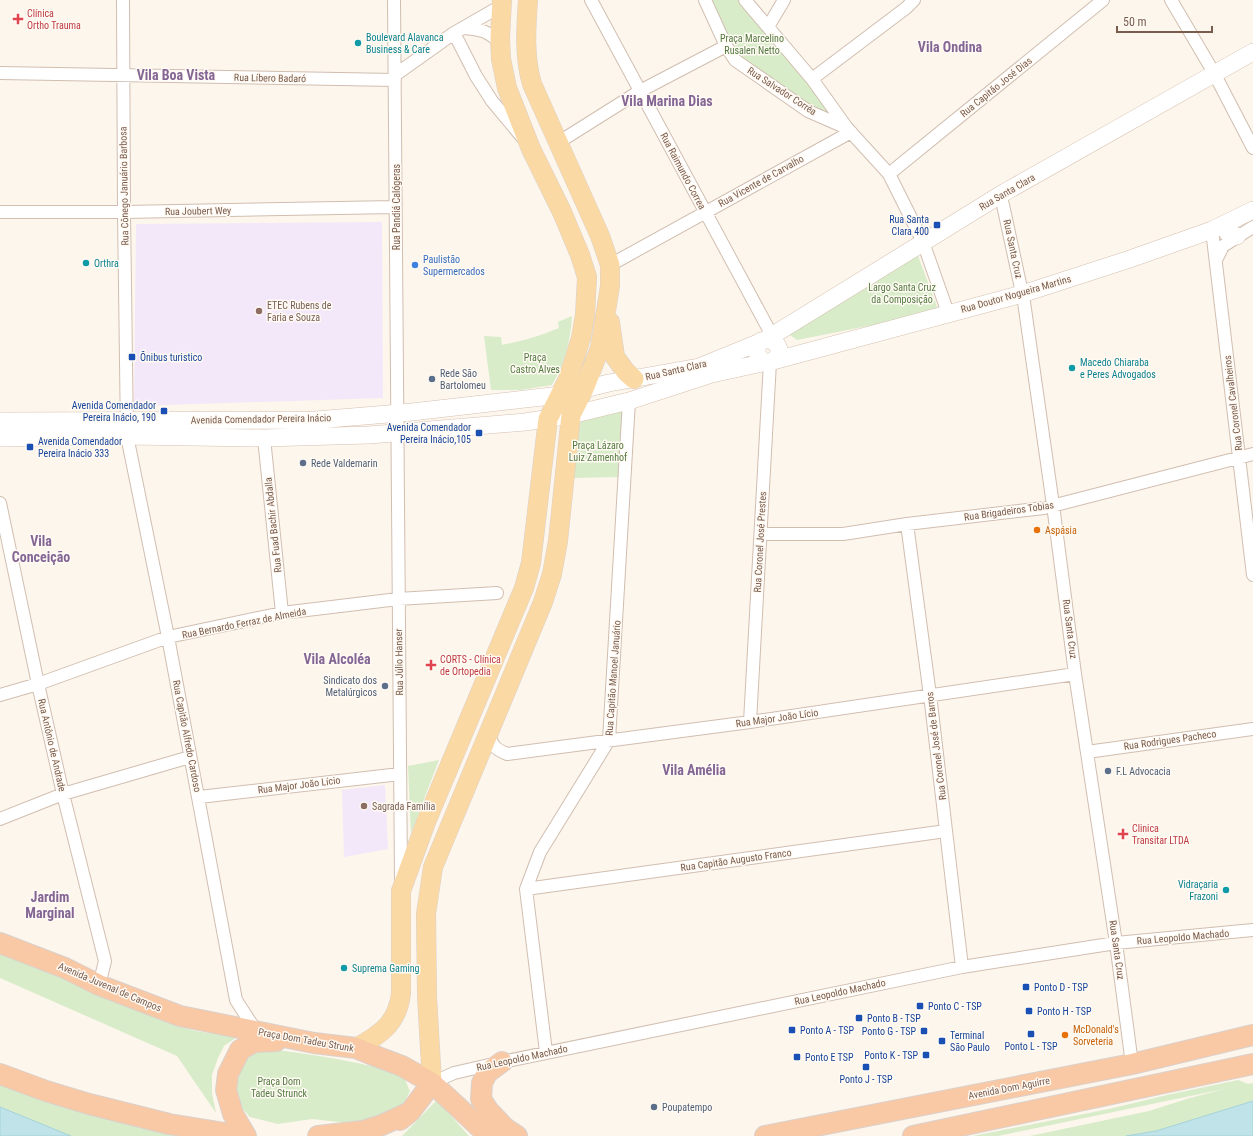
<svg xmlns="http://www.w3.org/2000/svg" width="1253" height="1136" font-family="'Roboto Condensed',sans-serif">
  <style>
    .education { fill: #f3e8fa }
    .green { fill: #d8ecc9 }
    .water { fill: #bfe3e8; stroke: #a5d3da }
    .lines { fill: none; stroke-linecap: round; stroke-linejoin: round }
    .minor-casing { stroke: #d1beb0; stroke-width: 14 }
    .secondary-casing { stroke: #d6c0b0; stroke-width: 18 }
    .primary-casing { stroke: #dad1cd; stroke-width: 20 }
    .trunk-casing { stroke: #dad1cd; stroke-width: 22 }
    .minor { stroke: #fff; stroke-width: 12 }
    .secondary { stroke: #fff; stroke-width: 17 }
    .primary { stroke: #fbd9a5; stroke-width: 19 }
    .trunk { stroke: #f9c8a4; stroke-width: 20 }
    .health-dot { fill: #e0444e; stroke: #fffaf3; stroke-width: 1.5 }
    .culture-dot { fill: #0f9aa8; stroke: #fffaf3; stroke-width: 1.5 }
    .transit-dot { fill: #1a4fb4; stroke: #fffaf3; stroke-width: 1.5 }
    .shop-dot { fill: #3f7fe0; stroke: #fffaf3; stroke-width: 1.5 }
    .education-dot { fill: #8d6e63; stroke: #fffaf3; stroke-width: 1.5 }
    .service-dot { fill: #5c6f8a; stroke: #fffaf3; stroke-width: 1.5 }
    .food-dot { fill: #e8710a; stroke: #fffaf3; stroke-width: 1.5 }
    .labels { text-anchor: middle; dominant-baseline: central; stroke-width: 3; stroke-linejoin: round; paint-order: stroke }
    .health-label { font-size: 10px; fill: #be3a42; stroke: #fffaf3; text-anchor: start }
    .culture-label { font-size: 10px; fill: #0d838f; stroke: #fffaf3; text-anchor: start }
    .park-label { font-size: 10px; fill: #537a41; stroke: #fffaf3 }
    .street-label { font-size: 10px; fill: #7a5c4d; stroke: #fffaf3 }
    .transit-label { font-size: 10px; fill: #164399; stroke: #fffaf3; text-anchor: start }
    .shop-label { font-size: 10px; fill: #366cbe; stroke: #fffaf3; text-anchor: start }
    .education-label { font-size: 10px; fill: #785e54; stroke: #fffaf3; text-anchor: start }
    .service-label { font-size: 10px; fill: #4e5e75; stroke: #fffaf3; text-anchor: start }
    .food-label { font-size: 10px; fill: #c56008; stroke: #fffaf3; text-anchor: start }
    .district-label { font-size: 14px; font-weight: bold; fill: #846695; stroke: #fffaf3 }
  </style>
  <rect width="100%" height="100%" fill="#fdf6ec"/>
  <path class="education" d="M382,222l1,176 -249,8 2,-182z
    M385,785l3,64 -44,8 -2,-67z"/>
  <path class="green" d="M708,0h32l90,111 -6,3 -87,-56z
    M917,253l22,59 -142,28 -7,-5 5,-8z
    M572,316c-1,24 -8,49 -20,69l-32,5h-29l-7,-54 17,1 1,8c20,-4 38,-9 57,-17l-1,-6z
    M622,411l2,4 -3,62 -51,1 8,-58z
    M439,760l-28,73 -3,-67z
    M0,952l68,26 109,48 19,5 41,6 -13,9 -6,12 -6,17v18l4,20 -39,-57 -177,-78z
    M276,1050c24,3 116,15 129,30 2,3 3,8 5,11l-9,17 -36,17 -53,-6 -34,5 -28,-7 -10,-11 -6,-18 4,-17 7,-11 14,-9z
    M1238,1080l10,4 5,-1v53h-223l119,-25 41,-13 34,-9 -226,47h-25l136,-27 58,-14z
    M0,1084l188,52h-188z
    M437,1100l32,36h-67z"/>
  <path class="water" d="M1253,1101v35h-127l30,-5z
    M0,1107l71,29h-71z"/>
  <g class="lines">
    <defs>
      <path id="minor" d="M123,0l1,212 3,224 41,201 68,363 20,31
        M394,0l7,879
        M591,0l184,341
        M705,0l21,46 9,14 73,51 39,17 42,46 34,68 25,71
        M745,0l67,79 35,49
        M1171,0l43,73 39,75
        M768,27l16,-27
        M463,28c16,1 29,3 38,18
        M454,33l22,43 16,25 30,36
        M0,73l395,7
        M395,75l59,-42 47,-27
        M812,79l94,-71 8,-8
        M559,142l81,-51 86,-45
        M889,174l214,-174
        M998,197l3,2 2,6 21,97 29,203 22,169 41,269 16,121
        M0,212h124l271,-5
        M1212,230l41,345
        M1216,260l7,-14 30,-19
        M610,265l241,-133
        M264,438l18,175
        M0,503l38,181 25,110 42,167 -6,24
        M907,524l24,179 31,264
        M761,534h82l64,-10 137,-16 209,-54
        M0,695l38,-11 130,-47 114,-24 116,-14 99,-6
        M750,722l20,-360
        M489,733c3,13 6,16 18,21l243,-32 325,-48
        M1087,752l166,-23
        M199,797l201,-23
        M0,819l63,-25 127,-37
        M526,889l420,-58
        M546,1052l-20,-163 14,-37 69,-112 20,-339
        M432,1083l22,-10 48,-11 460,-95 154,-24 137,-13"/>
      <path id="secondary" d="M1225,224l3,9 9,3
        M765,340l240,-148 248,-140
        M773,361l249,-67 105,-34 85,-30 41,-20
        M0,421l316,-1 96,-8 148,-17 49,-12 90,-16 66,-27c11,-2 20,12 9,20 -12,8 -23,-8 -13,-19
        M0,438l127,-2 137,2 105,-3 156,-13 46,-7 58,-14 83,-27 54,-12"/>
      <path id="primary" d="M610,322l5,35 11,15 8,7
        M356,1048c24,-13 42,-25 45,-55v-102l25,-69 98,-234 7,-25 17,-144 20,-40 13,-41 4,-23 2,-38 -7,-22 -18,-43 -31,-63 -24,-61 -6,-29 -1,-21 2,-38
        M432,1083l-5,-87 -1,-82 7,-47 110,-265 9,-28 6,-33 13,-126 13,-26 16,-41 10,-62v-21l-10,-29 -68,-152c-8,-27 -6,-56 -4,-84"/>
      <path id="trunk" d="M0,943l65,25 34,17 81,31 134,27 42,5 22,9 24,9 30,17 57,53
        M502,1062l-15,11 -5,10 -1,16 7,11 17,18 12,8
        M0,1074l46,17 43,13 80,20 74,12
        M400,1120l10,-8 22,-29
        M246,1136l-13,-22 -7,-24 2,-16 12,-24 14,-8 22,-1
        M318,1136l45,-5 19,-6 28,-13
        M765,1136l367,-72 121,-29
        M913,1136l340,-72"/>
    </defs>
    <use href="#minor" class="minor-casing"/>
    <use href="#secondary" class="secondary-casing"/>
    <use href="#primary" class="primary-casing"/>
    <use href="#trunk" class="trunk-casing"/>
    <use href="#minor" class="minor"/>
    <use href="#secondary" class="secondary"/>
    <use href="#primary" class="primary"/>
    <use href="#trunk" class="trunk"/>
  </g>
  <g class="health-dot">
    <path d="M16 13h4v4h4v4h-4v4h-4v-4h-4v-4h4z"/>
    <path d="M429 659h4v4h4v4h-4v4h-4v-4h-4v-4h4z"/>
    <path d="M1121 828h4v4h4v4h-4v4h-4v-4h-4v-4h4z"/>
  </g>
  <g class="culture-dot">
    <circle cx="358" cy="43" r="4"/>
    <circle cx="86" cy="263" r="4"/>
    <circle cx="1072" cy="368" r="4"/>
    <circle cx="1226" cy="890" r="4"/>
    <circle cx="344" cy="968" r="4"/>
  </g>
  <g class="transit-dot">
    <rect x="933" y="221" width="8" height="8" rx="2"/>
    <rect x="128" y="353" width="8" height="8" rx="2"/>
    <rect x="160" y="407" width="8" height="8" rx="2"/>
    <rect x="475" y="429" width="8" height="8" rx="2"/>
    <rect x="26" y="443" width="8" height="8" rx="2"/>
    <rect x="1022" y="983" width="8" height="8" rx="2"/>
    <rect x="916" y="1002" width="8" height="8" rx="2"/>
    <rect x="1025" y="1007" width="8" height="8" rx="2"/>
    <rect x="855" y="1014" width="8" height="8" rx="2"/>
    <rect x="788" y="1026" width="8" height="8" rx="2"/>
    <rect x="920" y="1027" width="8" height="8" rx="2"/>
    <rect x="1027" y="1030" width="8" height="8" rx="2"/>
    <rect x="938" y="1037" width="8" height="8" rx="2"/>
    <rect x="922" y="1051" width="8" height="8" rx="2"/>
    <rect x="793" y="1053" width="8" height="8" rx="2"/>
    <rect x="862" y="1063" width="8" height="8" rx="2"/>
  </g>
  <circle class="shop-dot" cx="415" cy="265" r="4"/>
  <g class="education-dot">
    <circle cx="259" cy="311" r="4"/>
    <circle cx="364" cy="806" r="4"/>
  </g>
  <g class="service-dot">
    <circle cx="432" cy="379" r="4"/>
    <circle cx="303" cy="463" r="4"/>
    <circle cx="385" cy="686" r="4"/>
    <circle cx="1108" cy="771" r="4"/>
    <circle cx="654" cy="1107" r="4"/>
  </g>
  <g class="food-dot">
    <circle cx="1037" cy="530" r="4"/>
    <circle cx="1065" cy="1035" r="4"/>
  </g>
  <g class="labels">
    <g class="health-label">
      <text x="27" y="13">Clínica<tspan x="27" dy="12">Ortho Trauma</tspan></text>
      <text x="440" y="659">CORTS - Clínica<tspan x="440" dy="12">de Ortopedia</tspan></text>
      <text x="1132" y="828">Clinica<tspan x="1132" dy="12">Transitar LTDA</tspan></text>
    </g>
    <g class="culture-label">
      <text x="366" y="37">Boulevard Alavanca<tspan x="366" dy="12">Business &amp; Care</tspan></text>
      <text x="94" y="263">Orthra</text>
      <text x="1080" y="362">Macedo Chiaraba<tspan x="1080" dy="12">e Peres Advogados</tspan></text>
      <text x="1218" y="884" text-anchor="end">Vidraçaria<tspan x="1218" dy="12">Frazoni</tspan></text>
      <text x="352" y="968">Suprema Gaming</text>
    </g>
    <g class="park-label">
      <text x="752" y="38">Praça Marcelino<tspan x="752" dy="12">Rusalen Netto</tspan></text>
      <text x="902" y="287">Largo Santa Cruz<tspan x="902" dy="12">da Composição</tspan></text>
      <text x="535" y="357">Praça<tspan x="535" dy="12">Castro Alves</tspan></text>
      <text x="598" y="445">Praça Lázaro<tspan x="598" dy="12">Luiz Zamenhof</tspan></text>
      <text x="279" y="1081">Praça Dom<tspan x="279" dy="12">Tadeu Strunck</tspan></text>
    </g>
    <g class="street-label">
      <text transform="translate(270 78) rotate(1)">Rua Líbero Badaró</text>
      <text transform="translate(996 87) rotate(-39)">Rua Capitão José Dias</text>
      <text transform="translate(782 91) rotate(33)">Rua Salvador Corrêa</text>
      <text transform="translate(683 171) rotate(62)">Rua Raimundo Correa</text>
      <text transform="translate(761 181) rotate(-29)">Rua Vicente de Carvalho</text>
      <text transform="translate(124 186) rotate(-91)">Rua Cônego Januário Barbosa</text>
      <text transform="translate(1007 192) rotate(-30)">Rua Santa Clara</text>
      <text transform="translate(396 207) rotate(-90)">Rua Pandiá Calógeras</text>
      <text transform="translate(198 211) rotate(-1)">Rua Joubert Wey</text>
      <text transform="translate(1013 249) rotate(78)">Rua Santa Cruz</text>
      <text transform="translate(1016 294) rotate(-16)">Rua Doutor Nogueira Martins</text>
      <text transform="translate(676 370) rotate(-13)">Rua Santa Clara</text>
      <text transform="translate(1233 403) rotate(-97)">Rua Coronel Cavalheiros</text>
      <text transform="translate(261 419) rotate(-1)">Avenida Comendador Pereira Inácio</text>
      <text transform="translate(1009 511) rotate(-8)">Rua Brigadeiros Tobias</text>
      <text transform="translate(273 525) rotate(-96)">Rua Fuad Bachir Abdalla</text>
      <text transform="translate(760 542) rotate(-87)">Rua Coronel José Prestes</text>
      <text transform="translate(244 623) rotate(-11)">Rua Bernardo Ferraz de Almeida</text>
      <text transform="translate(1070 629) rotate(83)">Rua Santa Cruz</text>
      <text transform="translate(399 662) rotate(-91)">Rua Júlio Hanser</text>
      <text transform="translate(613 678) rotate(-86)">Rua Capitão Manoel Januário</text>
      <text transform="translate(777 718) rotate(-8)">Rua Major João Lício</text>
      <text transform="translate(187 736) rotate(79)">Rua Capitão Alfredo Cardoso</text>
      <text transform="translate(1170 740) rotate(-8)">Rua Rodrigues Pacheco</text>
      <text transform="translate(52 745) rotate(77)">Rua Antônio de Andrade</text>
      <text transform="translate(936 746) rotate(-97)">Rua Coronel José de Barros</text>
      <text transform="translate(299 785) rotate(-7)">Rua Major João Lício</text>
      <text transform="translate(736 860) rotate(-8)">Rua Capitão Augusto Franco</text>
      <text transform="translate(1183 937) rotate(-5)">Rua Leopoldo Machado</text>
      <text transform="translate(1117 950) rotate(82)">Rua Santa Cruz</text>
      <text transform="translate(110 987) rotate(23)">Avenida Juvenal de Campos</text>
      <text transform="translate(840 992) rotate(-12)">Rua Leopoldo Machado</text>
      <text transform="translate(306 1040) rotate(10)">Praça Dom Tadeu Strunk</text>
      <text transform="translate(522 1058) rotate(-12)">Rua Leopoldo Machado</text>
      <text transform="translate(1009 1088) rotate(-11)">Avenida Dom Aguirre</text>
    </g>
    <g class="transit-label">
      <text x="929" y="219" text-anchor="end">Rua Santa<tspan x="929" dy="12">Clara 400</tspan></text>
      <text x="140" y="357">Õnibus turistico</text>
      <text x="156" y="405" text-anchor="end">Avenida Comendador<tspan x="156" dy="12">Pereira Inácio, 190</tspan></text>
      <text x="471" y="427" text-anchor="end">Avenida Comendador<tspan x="471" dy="12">Pereira Inácio,105</tspan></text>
      <text x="38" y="441">Avenida Comendador<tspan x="38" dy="12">Pereira Inácio 333</tspan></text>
      <text x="1034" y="987">Ponto D - TSP</text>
      <text x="928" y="1006">Ponto C - TSP</text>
      <text x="1037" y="1011">Ponto H - TSP</text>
      <text x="867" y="1018">Ponto B - TSP</text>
      <text x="800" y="1030">Ponto A - TSP</text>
      <text x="916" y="1031" text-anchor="end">Ponto G - TSP</text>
      <text x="950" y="1035">Terminal<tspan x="950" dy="12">São Paulo</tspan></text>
      <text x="1031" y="1046" text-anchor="middle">Ponto L - TSP</text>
      <text x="918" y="1055" text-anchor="end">Ponto K - TSP</text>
      <text x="805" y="1057">Ponto E TSP</text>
      <text x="866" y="1079" text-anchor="middle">Ponto J - TSP</text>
    </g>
    <g class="shop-label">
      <text x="423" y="259">Paulistão<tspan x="423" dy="12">Supermercados</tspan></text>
    </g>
    <g class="education-label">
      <text x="267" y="305">ETEC Rubens de<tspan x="267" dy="12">Faria e Souza</tspan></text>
      <text x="372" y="806">Sagrada Família</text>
    </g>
    <g class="service-label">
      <text x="440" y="373">Rede São<tspan x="440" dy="12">Bartolomeu</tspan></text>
      <text x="311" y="463">Rede Valdemarin</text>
      <text x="377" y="680" text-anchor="end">Sindicato dos<tspan x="377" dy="12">Metalúrgicos</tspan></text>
      <text x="1116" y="771">F.L Advocacia</text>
      <text x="662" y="1107">Poupatempo</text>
    </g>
    <g class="food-label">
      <text x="1045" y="530">Aspásia</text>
      <text x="1073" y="1029">McDonald's<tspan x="1073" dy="12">Sorveteria</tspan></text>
    </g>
    <g class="district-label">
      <text x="950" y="47">Vila Ondina</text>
      <text x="176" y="75">Vila Boa Vista</text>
      <text x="667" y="101">Vila Marina Dias</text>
      <text x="41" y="541">Vila<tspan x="41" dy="16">Conceição</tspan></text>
      <text x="337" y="659">Vila Alcoléa</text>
      <text x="694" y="770">Vila Amélia</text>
      <text x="50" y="897">Jardim<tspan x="50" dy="16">Marginal</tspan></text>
    </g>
  </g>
  <path d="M1117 26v6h95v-6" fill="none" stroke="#7a5c4d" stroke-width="2"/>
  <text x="1123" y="26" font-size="12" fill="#7a5c4d" stroke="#fffaf3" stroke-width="3" paint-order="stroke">50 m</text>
</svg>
